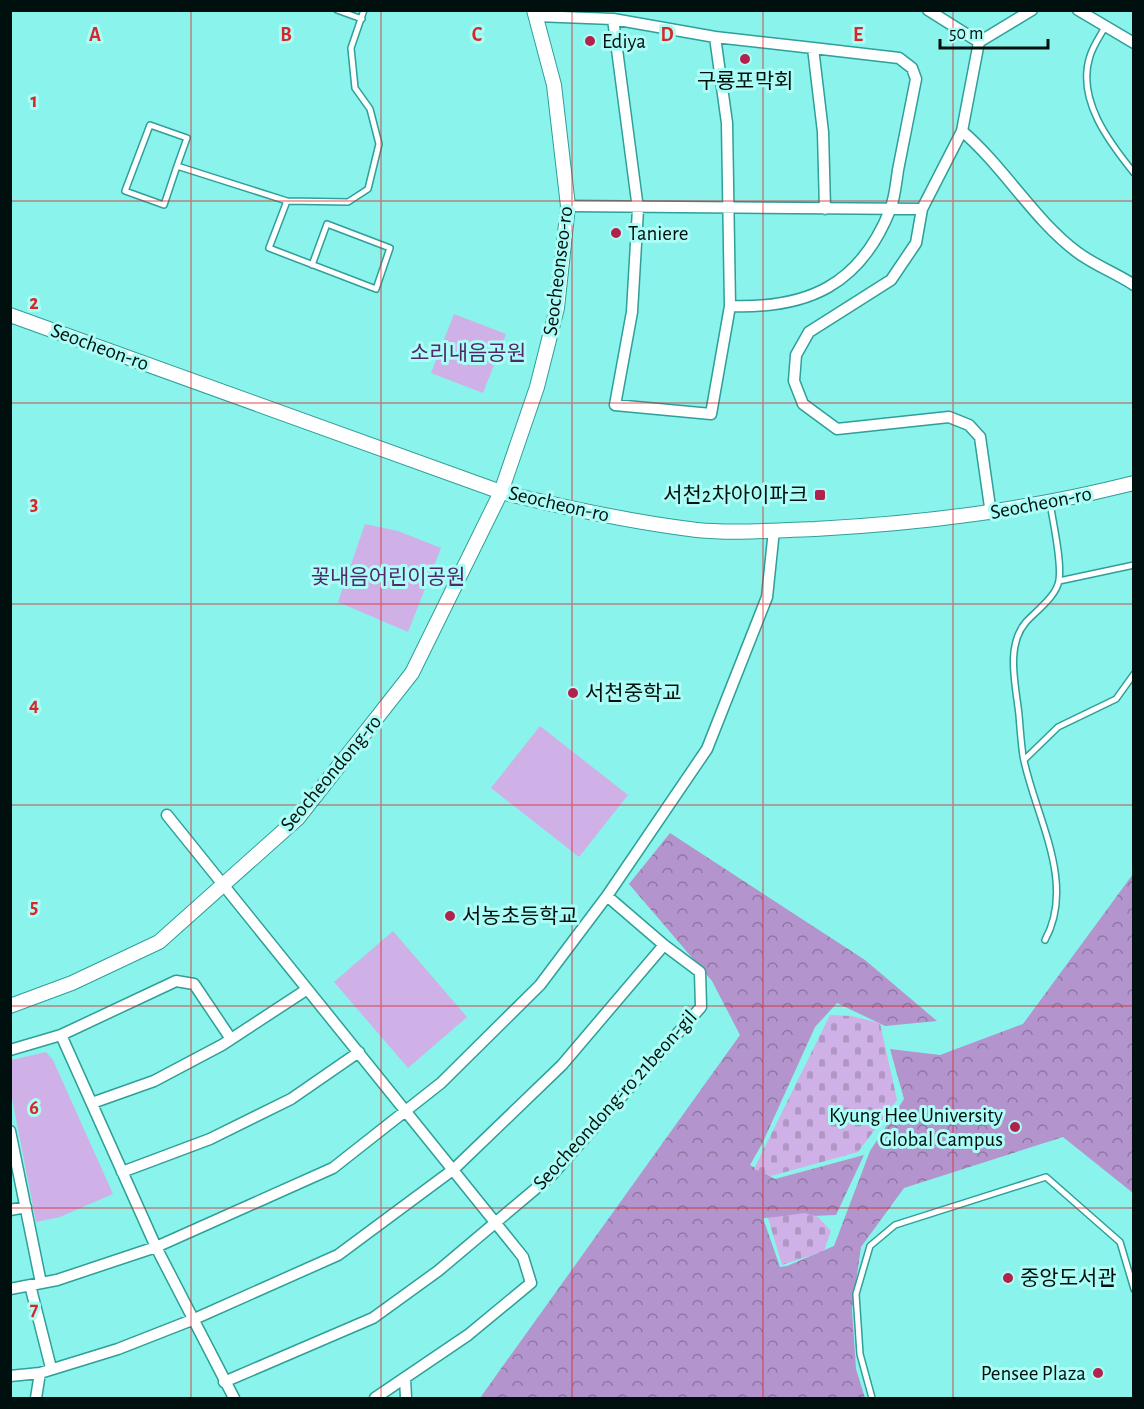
<svg xmlns="http://www.w3.org/2000/svg" width="1144" height="1409" font-family="'Alegreya Sans','Noto Sans KR',sans-serif">
  <style>
    .forest { fill: url(#forest-crowns) }
    .cemetery { fill: url(#cemetery-stones) }
    .green { fill: #cfb1e7 }
    .lines { fill: none; stroke-linecap: round; stroke-linejoin: round }
    .service-casing { stroke: #2e9f99; stroke-width: 8 }
    .minor-casing { stroke: #2e9f99; stroke-width: 13 }
    .tertiary-casing { stroke: #2e9f99; stroke-width: 16 }
    .service { stroke: #fff; stroke-width: 5 }
    .minor { stroke: #fff; stroke-width: 10 }
    .tertiary { stroke: #fff; stroke-width: 14 }
    .grid { fill: none; stroke: #d62828; stroke-width: 1.5; stroke-opacity: 0.55 }
    .poi-dot { fill: #b3214d; stroke: #acfdf6; stroke-width: 2 }
    .labels { text-anchor: middle; dominant-baseline: central; stroke-width: 6; stroke-linejoin: round; paint-order: stroke }
    .poi-label { font-size: 21px; fill: #00100f; stroke: #acfdf6; text-anchor: start }
    .street-label { font-size: 21px; fill: #00100f; stroke: #acfdf6 }
    .park-label { font-size: 21px; fill: #51286c; stroke: #acfdf6 }
    .grid-label { font-size: 20px; text-anchor: middle; font-weight: bold; fill: #d62828; stroke: #acfdf6; stroke-width: 6; stroke-linejoin: round; paint-order: stroke }
  </style>
  <defs>
    <pattern id="forest-crowns" width="20" height="18" patternUnits="userSpaceOnUse" patternTransform="scale(1.5)"><rect width="20" height="18" fill="#b394cc"/><path d="M2 6a3 3 0 1 1 6 0M12 15a3 3 0 1 1 6 0" fill="none" stroke="#8f77a4"/></pattern>
    <pattern id="cemetery-stones" width="16" height="16" patternUnits="userSpaceOnUse" patternTransform="scale(1.5)"><rect width="16" height="16" fill="#cfb1e7"/><path d="M2 7V4a2 2 0 0 1 4 0v3zM10 15v-3a2 2 0 0 1 4 0v3z" fill="#b097c5"/></pattern>
  </defs>
  <rect width="100%" height="100%" fill="#8af3ec"/>
  <path class="forest" d="M670,833l195,127 72,61 -52,5 -48,-23 -22,24 -53,117 -12,21 25,14 89,-24 -28,60 -73,3 17,49 7,-1 47,-20 36,-95 34,-52 -14,-50 50,6 83,-31 110,-150v319l-70,-56 -159,51 -43,59 -9,63 4,59 9,29h-385l260,-363 -28,-54 -83,-97z"/>
  <path class="cemetery" d="M830,1015l21,1 29,7 17,77 -39,52 -87,24 -17,-7z
    M805,1213l13,4 13,14 -7,20 -42,14 -14,-47z"/>
  <path class="green" d="M454,314l52,20 -23,59 -52,-20z
    M365,524l33,7 43,17 -33,84 -70,-30z
    M540,726l88,69 -49,62 -88,-69z
    M393,931l74,86 -59,51 -74,-86z
    M46,1052l7,8 60,134 -53,23 -24,5 -25,-129v-33z"/>
  <g class="lines">
    <defs>
      <path id="service" d="M337,10l25,9
        M1105,27c-5,9 -12,19 -15,29 -14,43 19,86 44,117
        M177,166l-13,39 -39,-14 25,-66 37,13 -10,28 110,35 61,1 20,-13 11,-45 -9,-35 -15,-21 -4,-40 13,-38
        M287,201l-18,47 107,41 14,-41 -63,-24 -15,41
        M1059,581l75,-16
        M1024,760l34,-33 58,-28 18,-25
        M1045,940c32,-58 -11,-126 -22,-184 -2,-14 -3,-28 -4,-41 -3,-29 -14,-69 7,-93 10,-11 31,-26 33,-42 3,-18 -6,-58 -9,-77
        M872,1398l-12,-44 -4,-60 14,-48 25,-21 151,-48 74,65 14,47"/>
      <path id="minor" d="M928,10l51,32
        M1078,10l56,33
        M536,16l77,3
        M715,37l-102,-18 25,190 -6,103 -17,93 96,9 19,-108
        M813,48l86,10 13,10 4,11c-6,30 -12,60 -18,91 -2,13 -3,28 -8,40 -30,75 -82,99 -160,96l-3,-183 -12,-86 98,11 10,84 2,77
        M962,131c42,36 72,89 115,121 17,13 39,21 57,33
        M568,206l354,3
        M991,514l-11,-77 -11,-12 -20,-8 -112,12 -34,-25 -9,-23 2,-26 13,-23 82,-52 25,-37 6,-34 40,-78 17,-89 53,-32
        M167,815l356,442 8,26 -63,52 -93,63
        M61,1035l95,212 78,151
        M10,1050l51,-15 115,-54 18,3 37,55
        M92,1103l62,-22 68,-36 84,-55
        M10,1131l31,152
        M122,1172l88,-33 81,-40 68,-47
        M10,1210l16,-3
        M30,1285l21,83
        M10,1289l47,-9 99,-33 177,-79 108,-85 99,-98 67,-89 100,-147 60,-152 7,-67
        M10,1376l30,-3 78,-24 74,-29 146,-65 116,-86 108,-104 102,-120
        M405,1378l1,20
        M224,1382l149,-64 65,-47 114,-96 149,-168 -1,-35 -36,-27 -57,-49
        M36,1398l4,-25"/>
      <path id="tertiary" d="M10,315l491,177c65,16 130,30 196,38 39,4 80,0 118,-1 111,-6 212,-19 319,-46
        M10,1006l62,-23 87,-41 139,-124 114,-145 89,-181 36,-105 20,-79 11,-102 -14,-121 -20,-75"/>
    </defs>
    <use href="#service" class="service-casing"/>
    <use href="#minor" class="minor-casing"/>
    <use href="#tertiary" class="tertiary-casing"/>
    <use href="#service" class="service"/>
    <use href="#minor" class="minor"/>
    <use href="#tertiary" class="tertiary"/>
  </g>
  <path class="grid" d="M191,10v1388M381,10v1388M572,10v1388M763,10v1388M953,10v1388M10,201h1124M10,403h1124M10,604h1124M10,805h1124M10,1006h1124M10,1208h1124"/>
  <g class="poi-dot">
    <circle cx="590" cy="41" r="6"/>
    <circle cx="745" cy="59" r="6"/>
    <circle cx="616" cy="233" r="6"/>
    <rect x="814" y="489" width="12" height="12" rx="3"/>
    <circle cx="573" cy="693" r="6"/>
    <circle cx="450" cy="916" r="6"/>
    <circle cx="1015" cy="1127" r="6"/>
    <circle cx="1008" cy="1278" r="6"/>
    <circle cx="1098" cy="1373" r="6"/>
  </g>
  <g class="labels">
    <g class="poi-label">
      <text x="602" y="41">Ediya</text>
      <text x="745" y="81" text-anchor="middle">구룡포막회</text>
      <text x="628" y="233">Taniere</text>
      <text x="808" y="495" text-anchor="end">서천2차아이파크</text>
      <text x="585" y="693">서천중학교</text>
      <text x="462" y="916">서농초등학교</text>
      <text x="1003" y="1115" text-anchor="end">Kyung Hee University<tspan x="1003" dy="24">Global Campus</tspan></text>
      <text x="1020" y="1278">중앙도서관</text>
      <text x="1086" y="1373" text-anchor="end">Pensee Plaza</text>
    </g>
    <g class="street-label">
      <text transform="translate(558 271) rotate(-83)">Seocheonseo-ro</text>
      <text transform="translate(100 347) rotate(20)">Seocheon-ro</text>
      <text transform="translate(1041 503) rotate(-11)">Seocheon-ro</text>
      <text transform="translate(559 504) rotate(13)">Seocheon-ro</text>
      <text transform="translate(331 773) rotate(-50)">Seocheondong-ro</text>
      <text transform="translate(615 1100) rotate(-48)">Seocheondong-ro 21beon-gil</text>
    </g>
    <g class="park-label">
      <text x="468" y="353">소리내음공원</text>
      <text x="388" y="577">꽃내음어린이공원</text>
    </g>
  </g>
  <g class="grid-label">
    <text x="95" y="41">A</text>
    <text x="286" y="41">B</text>
    <text x="477" y="41">C</text>
    <text x="667" y="41">D</text>
    <text x="858" y="41">E</text>
    <text x="34" y="107">1</text>
    <text x="34" y="309">2</text>
    <text x="34" y="510">3</text>
    <text x="34" y="711">4</text>
    <text x="34" y="913">5</text>
    <text x="34" y="1114">6</text>
    <text x="34" y="1315">7</text>
  </g>
  <rect width="1144" height="1409" fill="none" stroke="#00100f" stroke-width="24"/>
  <path d="M940 39v9h108v-9" fill="none" stroke="#00100f" stroke-width="3"/>
  <text x="949" y="39" font-size="18" fill="#00100f" stroke="#acfdf6" stroke-width="4.5" paint-order="stroke">50 m</text>
</svg>
